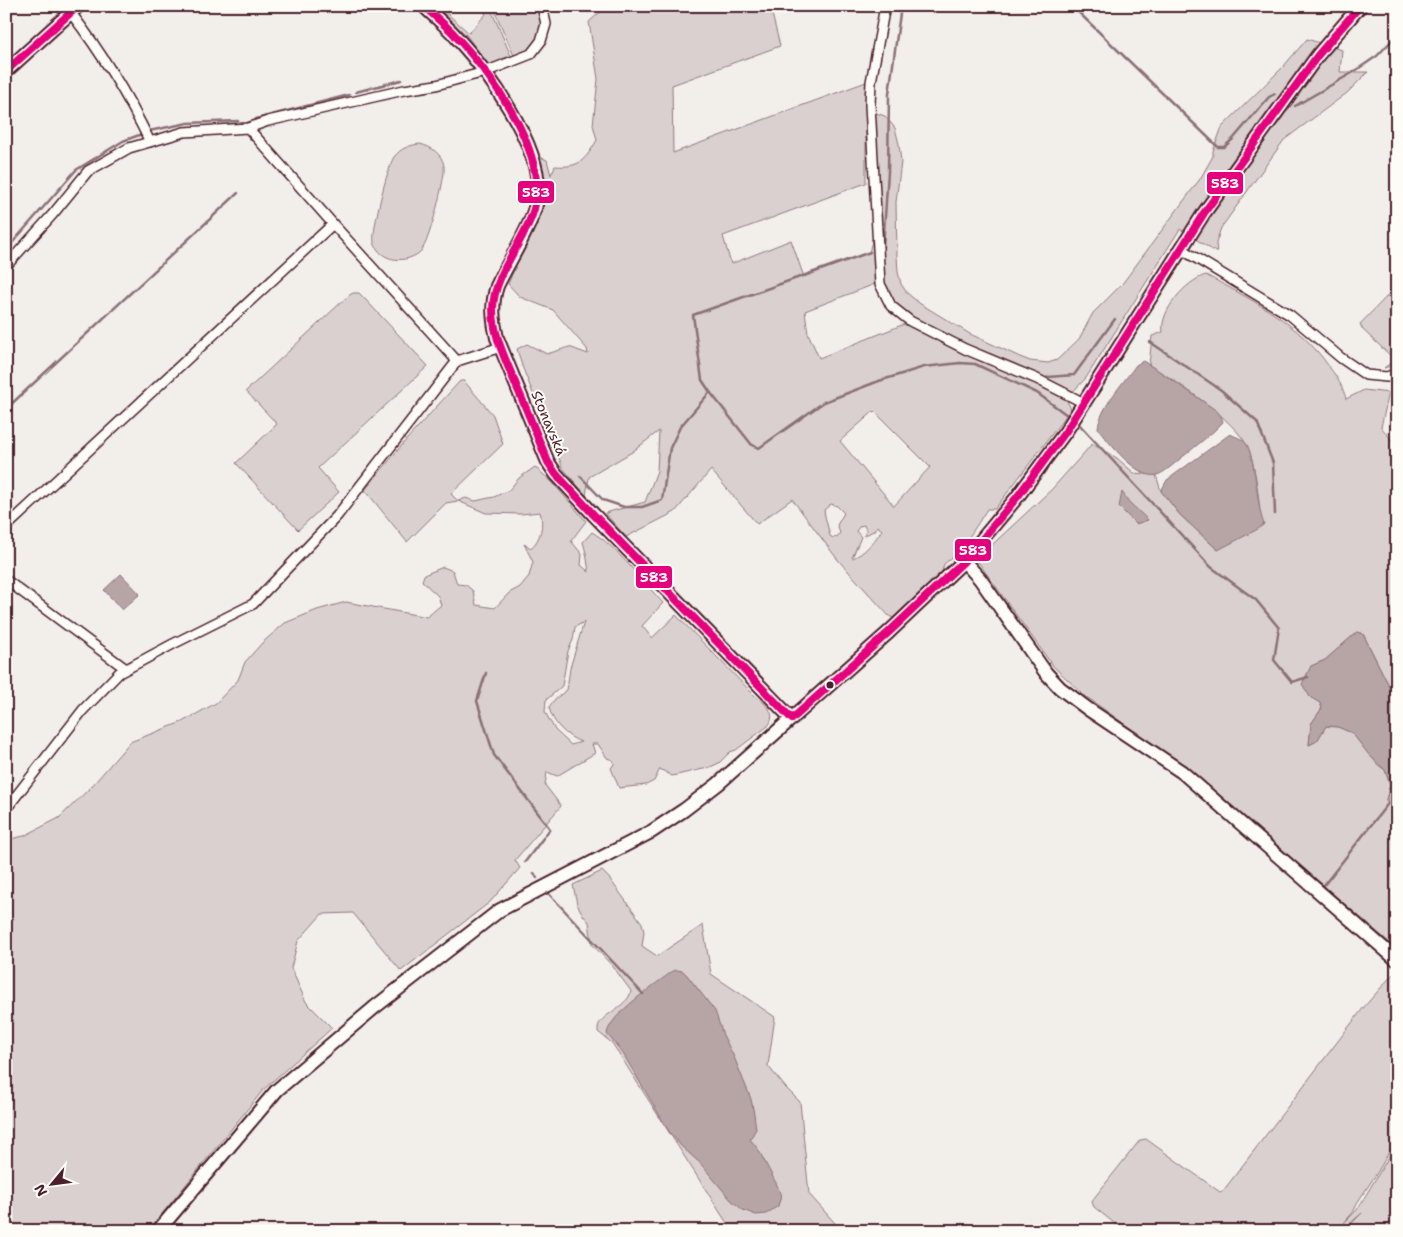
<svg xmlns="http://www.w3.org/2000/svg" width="1403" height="1237" font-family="'Shantell Sans',sans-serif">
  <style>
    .green { fill: #d9d0cf; stroke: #92787d; fill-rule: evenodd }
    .water { fill: #b7a5a6; stroke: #8b6f75 }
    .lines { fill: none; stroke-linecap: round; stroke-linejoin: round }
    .stream { stroke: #8b6f75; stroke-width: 2.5 }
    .street-casing { stroke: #4a1f2b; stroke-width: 12 }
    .secondary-casing { stroke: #4a1f2b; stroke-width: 16 }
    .street { stroke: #fdfcf7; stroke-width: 9 }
    .secondary { stroke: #fdfcf7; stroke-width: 12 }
    .bus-1-casing { stroke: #fdfcf7; stroke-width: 11 }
    .bus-1 { stroke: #e5007d; stroke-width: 8 }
    .bus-dot { fill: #4a1f2b; stroke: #fdfcf7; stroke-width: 2 }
    .labels { text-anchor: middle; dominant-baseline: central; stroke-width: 4; stroke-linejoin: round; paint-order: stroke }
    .street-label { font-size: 14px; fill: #4a1f2b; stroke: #fdfcf7 }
    .line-badge { stroke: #fdfcf7; stroke-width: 2 }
    .badge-label { font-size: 14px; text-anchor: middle; font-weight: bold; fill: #fff }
  </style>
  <rect width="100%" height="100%" fill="#f2efeb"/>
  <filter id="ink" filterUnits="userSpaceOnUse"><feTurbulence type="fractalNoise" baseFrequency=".02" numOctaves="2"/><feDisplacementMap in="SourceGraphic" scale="10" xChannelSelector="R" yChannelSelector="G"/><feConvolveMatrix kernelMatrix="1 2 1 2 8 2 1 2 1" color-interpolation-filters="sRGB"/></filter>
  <g filter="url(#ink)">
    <path class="green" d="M436,6h3l30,27 17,-19 -2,-3 5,-2 4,5 18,42 -10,3 1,3 -13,4 -22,-30z
      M490,6h57l-7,3c7,24 -3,40 -25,49l-20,-46z
      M607,6h163l10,40 -108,39 1,68 193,-71v101l-143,53 8,28 60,-24 13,37 65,-24 11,-45 -7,-96 12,4 10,12 4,16 2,18 -5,40 1,54 1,16 3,12 6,9 12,10 51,31 50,23 10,4 18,2 9,-3 22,-21 14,-26 29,-29 78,-105 13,-23v-5l9,-24 60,-59 25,-29 35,11 -2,22h28l-21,21 -63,47 -63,88 -5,15 1,10 -37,-24 -94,149 -20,21 5,10 -76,100h-8c-12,19 -25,42 -43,55l-2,8 -49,46 -4,-2 -51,-56 -46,-61 -35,25 -46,-54 -36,42 -49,25 -21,-24 40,-11 12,-31 2,-40 -27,21 -43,25 -3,19 -23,-28 -41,-102 -5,-17 10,-5 20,10 22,-7 19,7 -1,-5 -34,-39 -33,-13 -12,-13 38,-89 -8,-39 9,4 4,15 4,-9c25,2 30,-6 42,-26l-4,-15 5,-46 -9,-57zM875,284l13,25 19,14 -88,35 -11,-25 -3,-22zM874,411l56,56 -36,39 -54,-65zM831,504l6,2 7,7 -7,12 3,8 -3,4 -4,1 -3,-2 -5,-20 -1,-6zM864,525l2,5 -2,6 11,-6 2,-4 5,4c-7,10 -18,25 -30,28l9,-21 -5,-6 4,-5z
      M420,144c12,3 22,10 24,22 2,11 -15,77 -23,85 -13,13 -41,12 -47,-9 -3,-9 14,-77 20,-85 7,-9 16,-12 26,-13z
      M1206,275c46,25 94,48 124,93 7,9 13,19 16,31l18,-9 25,3 -8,34 16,19v256l-34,-68 -6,-2 -32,28 -14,6 -1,31 10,6 2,5 -11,16 -2,21 8,-4 9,-15 12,1 14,6 26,32 7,5 5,15 -4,15 7,6h4v143l-203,-175 -110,-79 -31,-29 -77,-107 6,-2 13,-15 57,-53 40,-45 25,14 17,15 22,2 5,16 19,24 38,35 42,-35c-1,-18 -5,-53 -13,-69 -12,-26 -72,-66 -98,-81l3,-29 11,-4c-4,-21 24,-52 43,-57z
      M1397,286v78l-13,4 9,-7v-3l-30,-28 -3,-6z
      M353,293h6l4,4 65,69 -110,102 21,24 -41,38 -62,-67 41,-39 -31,-33 102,-95z
      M460,381h4l29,34 10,29 -52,50 7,7 8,-3 9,3 19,-4 15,-7 10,-12 16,-11 17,15 34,39 -15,20 11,13 -1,11 8,7 -3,-19 -3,-11 9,-10c23,13 52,51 71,71l-21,23 10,12 24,-23 79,81c10,7 23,17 13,30l-32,24 -6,2 -11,11 -11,5 -36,8 -12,-7 -6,12 -8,4 -27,3 -8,-20 3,-4 -1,-4 -6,-2 -9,-14h-6l3,9 -38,23 -10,-4 -2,13 16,21 -46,54 5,8 -30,34 -89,69 -48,-58 -31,1 -24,27 -7,27 15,34 26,26 -68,61 -116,142h-142v-391l18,-4 35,-18 32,-31 39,-45 52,-20 34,-19 22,-23 7,-18 17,-19 23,-20 32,-13 29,-8 81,15 14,-12 -3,-9 -16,-15 2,-6 19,-8 10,4 4,13 9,1 7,6 3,14 19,3 14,-15 11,-6 9,-11 4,-14 -9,-18 7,4c10,-9 13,-23 9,-36l-19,2 -35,-1 -28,-12 -12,2 -39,39 -42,-52 42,-51zM584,622l-14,46 -3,22 -12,9 -6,8c3,16 18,30 32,35l-10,3 -16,-15 -10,-18 1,-12 16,-14 6,-35 5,-11 2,-13z
      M602,871l7,7 33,45 2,9 -2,14 15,10 46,-31 8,49 64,43 -7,49 18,22 14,14 9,92 33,37h-110l-120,-188 -14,-11c0,-2 0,-6 1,-8 6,-11 30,-19 32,-33l-17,-23 -22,-24 -3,-22 -6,-7 -6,-11 -4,-19z
      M1393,974l4,3v161l-20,35 -20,30 -3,8 -10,12 13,-13 40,-67v88h-53l18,-18 -21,18h-217l-30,-24 -2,-5 2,-4 46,-58 6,-1 74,53 3,-1 141,-184z"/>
    <path class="water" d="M1143,361l16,10 58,40 4,5 2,6c-11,12 -25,22 -38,33 -7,5 -20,18 -28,20 -19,5 -49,-33 -59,-47 2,-20 26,-46 38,-63z
      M1230,434c4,2 10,4 14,7 12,10 12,66 20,83l-6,5 -40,21 -38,-35 -19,-24 6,-11z
      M1122,492l7,10 19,18 -12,4 -17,-17z
      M121,574l19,20 -18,16 -18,-20z
      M1357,632l6,2 34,68v104l-9,-2 -2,-4 4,-15 -5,-15 -16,-15 -17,-22 -14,-6 -12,-1 -9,15 -8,4 2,-21 11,-16 -2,-5 -10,-6 -8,-13 9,-18 14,-6z
      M677,970l6,1 4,4 28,36 8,24 11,22 17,42 3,15 2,15 -6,10 8,10 19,36 4,11 -3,10 -12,8 -10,1 -13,-5 -12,-10 -31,-37 -19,-17 -11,-13 -48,-81 -15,-18c2,-19 50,-51 66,-63z"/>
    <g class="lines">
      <path class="stream" d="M1072,6l146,141h6l9,-8 36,-42 6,-3
        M356,92l45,-12
        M1295,106l57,-33 25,-17 20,-21
        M256,119l93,-24
        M149,131l39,-8 50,-2
        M883,247l5,-75 1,-78 12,-88
        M6,250l70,-80 47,-29 19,-7
        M1150,342l71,48 36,32 16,41 2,51
        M1048,377l26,-2 41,-56
        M710,392l-8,-12 -9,-65 177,-63
        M6,409l232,-216
        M1078,423l133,144 45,33 23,28 -5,32 18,22 16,-5
        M580,476l23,24 21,7h18l20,-7 8,-52 10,-21 30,-35 42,53 7,3 65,-46 55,-21 45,-14 36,-4 15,1 62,29 30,22
        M486,673l-9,28 17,54 56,74 -25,33
        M534,873l3,5
        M1324,885l66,-84
        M549,894l94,100"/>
      <defs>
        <path id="street" d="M885,6l-14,76 -1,23 10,179 11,22 19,15 55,28 72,30 47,24
          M71,13c30,39 57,83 79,129
          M248,128l85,96
          M1181,249l109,66 51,43 25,17 21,2 10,-4
          M6,266l47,-52 35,-43 41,-23 55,-16 64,-4 20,-7 136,-31 32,-5 49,-13 46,-18 10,-13 5,-17 -4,-18
          M6,527l327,-303 124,137 44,-14
          M6,580l120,89
          M6,809l77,-99 36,-37 54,-29 80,-40 84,-88 120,-155"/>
        <path id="secondary" d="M424,6c11,11 23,20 33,32 31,34 84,107 81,155 -1,25 -30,69 -41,93 -6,18 -4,34 0,52l51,124 8,12 38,41 198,204
          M6,71l72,-65
          M964,561l16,18 66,94 14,15 28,21 94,63 215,188
          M158,1231l119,-141 98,-83 125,-97 151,-78 33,-22 34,-26 171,-152 75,-71 54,-65 48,-65 138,-218 114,-158 42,-49"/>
      </defs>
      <use href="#street" class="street-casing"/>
      <use href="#secondary" class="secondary-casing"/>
      <use href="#street" class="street"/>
      <use href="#secondary" class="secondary"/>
      <defs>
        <path id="bus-1" d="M424,6c9,9 19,17 28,26 38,41 102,125 80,183 -11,30 -39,62 -39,94 0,27 13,51 23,76 11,25 21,51 32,77l8,12 38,41 198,204 97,-87 75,-71 54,-65 48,-65 138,-218 114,-158 42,-49
          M6,71l72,-65"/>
      </defs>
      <use href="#bus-1" class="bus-1-casing"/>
      <use href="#bus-1" class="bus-1"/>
    </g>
  </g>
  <circle class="bus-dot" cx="830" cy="685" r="4.5"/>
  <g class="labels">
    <g class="street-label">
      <text transform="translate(549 423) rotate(67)">Stonavská</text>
    </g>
  </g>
  <g class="line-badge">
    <rect x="1206" y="171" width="38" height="24" rx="5" fill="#e5007d"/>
    <rect x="517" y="180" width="38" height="24" rx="5" fill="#e5007d"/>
    <rect x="954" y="538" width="38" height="24" rx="5" fill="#e5007d"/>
    <rect x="635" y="565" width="38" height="24" rx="5" fill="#e5007d"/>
  </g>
  <g class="badge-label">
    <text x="1225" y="188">583</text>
    <text x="536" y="197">583</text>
    <text x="973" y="555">583</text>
    <text x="654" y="582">583</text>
  </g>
  <rect width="1403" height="1237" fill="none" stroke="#fdfcf7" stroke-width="25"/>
  <rect x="12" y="12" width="1378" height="1212" fill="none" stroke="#4a1f2b" stroke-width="2" filter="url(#ink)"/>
  <g transform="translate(52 1184) rotate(241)" stroke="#fdfcf7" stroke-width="4" paint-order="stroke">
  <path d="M0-4L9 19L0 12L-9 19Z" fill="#4a1f2b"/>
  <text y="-8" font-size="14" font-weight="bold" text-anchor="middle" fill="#4a1f2b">N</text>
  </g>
</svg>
